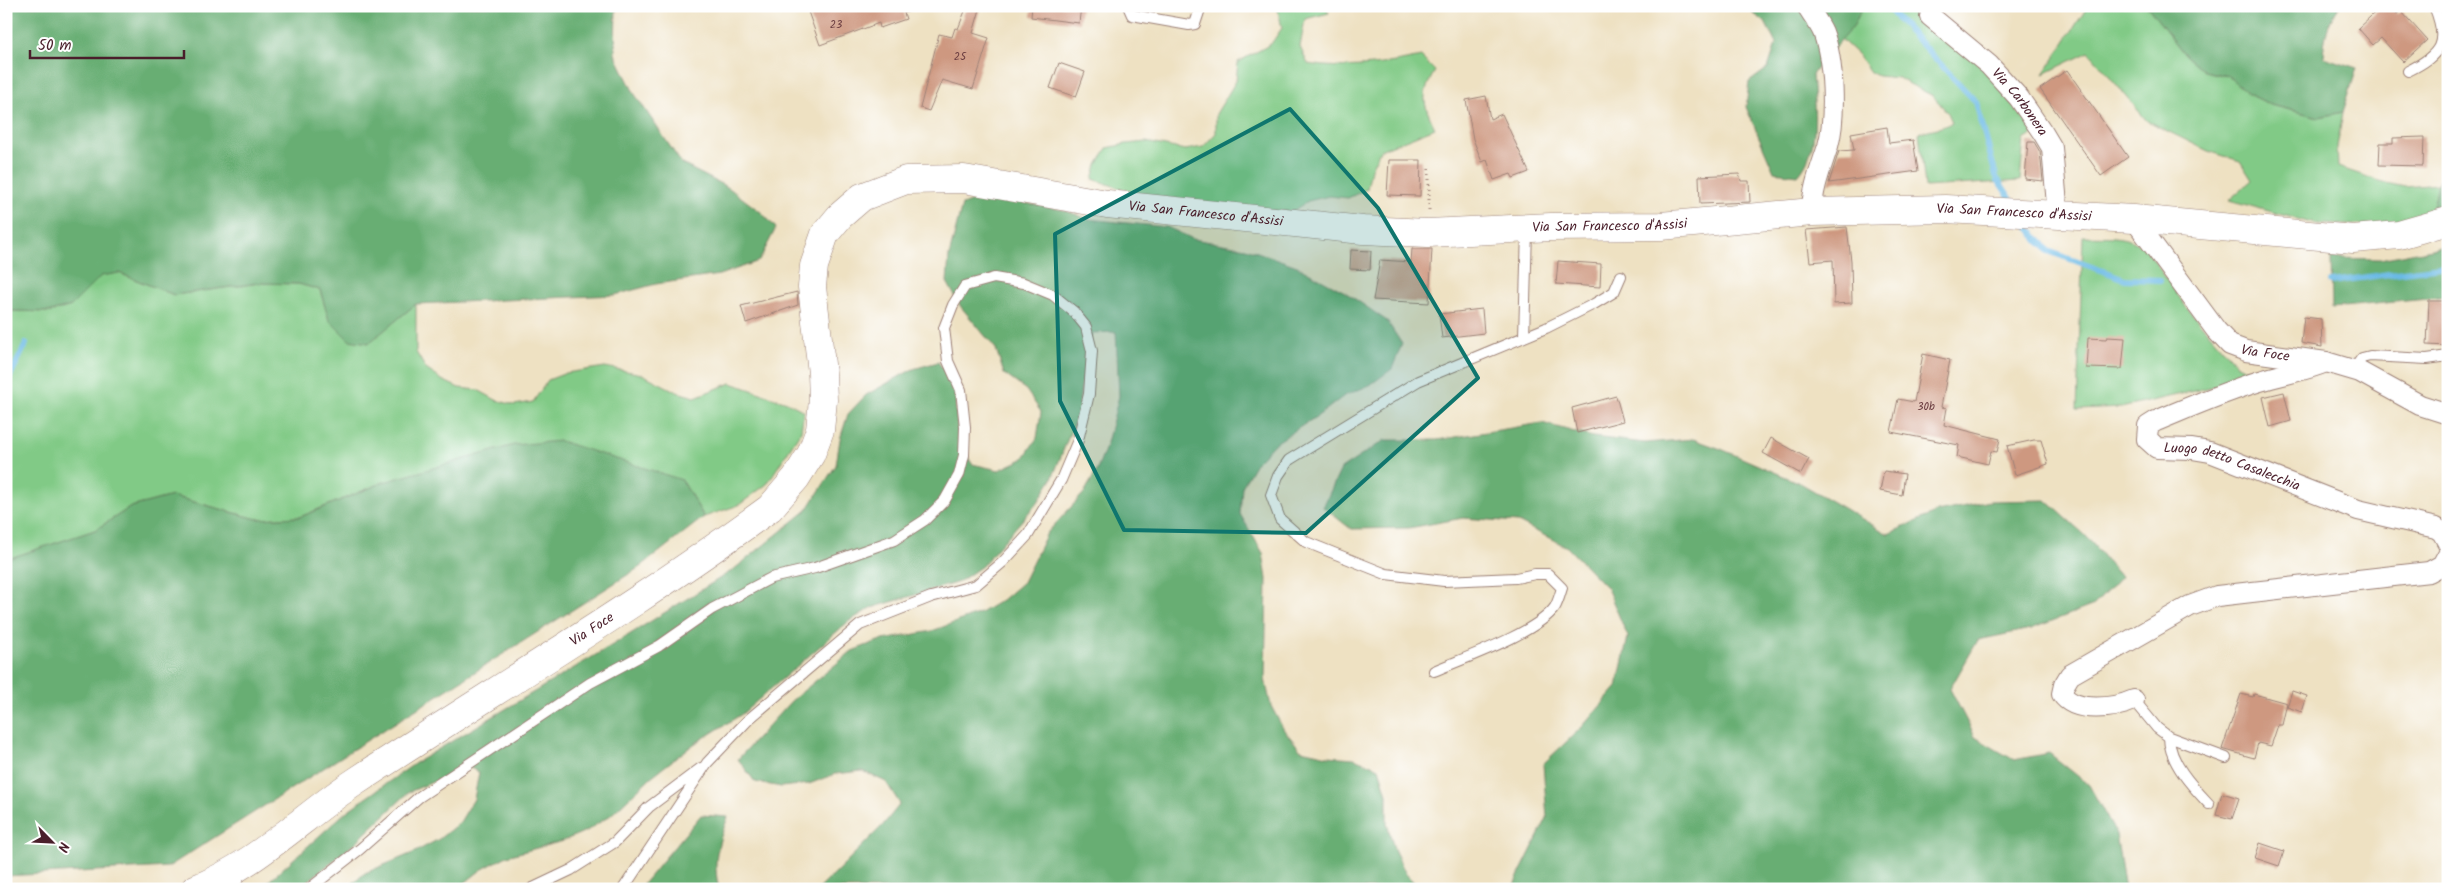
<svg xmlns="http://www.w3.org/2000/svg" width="2454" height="895" font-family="Kalam,sans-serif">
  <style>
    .green { fill: #81ca86; stroke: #667458 }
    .forest { fill: #68ae73; stroke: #59664f }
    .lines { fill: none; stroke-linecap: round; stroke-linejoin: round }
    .stream { stroke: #6bbae5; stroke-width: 6 }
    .building { fill: #ce9880 }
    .lane-casing { stroke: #9c8076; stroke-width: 12 }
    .street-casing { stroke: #9c8076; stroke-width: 22 }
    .secondary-casing { stroke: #9c8076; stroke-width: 29 }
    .path { stroke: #9c8076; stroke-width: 3; stroke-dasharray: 1 4; stroke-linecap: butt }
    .lane { stroke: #fff; stroke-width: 10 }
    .street { stroke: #fff; stroke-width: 20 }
    .secondary { stroke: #fff; stroke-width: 28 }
    .marked { fill: #0f766e; fill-opacity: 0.2; stroke: #0f766e; stroke-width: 4; stroke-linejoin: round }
    .labels { text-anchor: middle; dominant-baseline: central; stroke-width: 5; stroke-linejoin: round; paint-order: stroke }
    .number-label { font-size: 11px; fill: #6b3d40 }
    .street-label { font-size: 14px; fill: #4a1f2b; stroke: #fff }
  </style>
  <rect width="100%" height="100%" fill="#fff"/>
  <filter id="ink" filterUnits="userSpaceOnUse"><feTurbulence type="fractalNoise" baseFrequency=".02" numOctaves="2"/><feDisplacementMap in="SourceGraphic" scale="10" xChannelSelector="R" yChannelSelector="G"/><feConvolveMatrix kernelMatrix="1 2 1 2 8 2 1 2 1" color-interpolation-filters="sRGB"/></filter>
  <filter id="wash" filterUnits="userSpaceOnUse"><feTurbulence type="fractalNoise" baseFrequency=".0096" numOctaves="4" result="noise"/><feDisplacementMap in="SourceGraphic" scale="20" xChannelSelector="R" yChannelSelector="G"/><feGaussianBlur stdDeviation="1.12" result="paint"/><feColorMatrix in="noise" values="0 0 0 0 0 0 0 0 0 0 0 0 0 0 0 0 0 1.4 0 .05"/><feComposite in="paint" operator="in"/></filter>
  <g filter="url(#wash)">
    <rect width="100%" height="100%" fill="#eee1c2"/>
    <path class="green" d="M1275,6h50l4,7 -24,6 -5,28 8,17c37,6 76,1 113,-7l14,14c-14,24 -13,31 0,57l-55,22 -9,19 -4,20 -19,9 -19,-2 -21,5 -17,11 -77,-4 -83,-16 -38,-13 4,-14 10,-17 19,-4 20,-2 39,8 18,-3 13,-14v-19l20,-33 2,-19 33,-18 11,-16 -4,-18z
      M1863,6h49l72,62 51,65 -11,7 -4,41 -95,6 -6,-54c12,-5 24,-4 33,-11l-4,-9 -15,-17 -35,-18 -20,-2 -8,-4 -12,-17 -17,-16 13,-14z
      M2088,6h59l39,50 18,15 24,5 21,18 22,11 48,12 24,-5 -6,35 1,20 48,16 19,4 33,-3 -5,24 -9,9 -38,9 -71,-2 -86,-24 23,-20 -12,-19 -32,-10 -61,-30 -58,-69 -45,22z
      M2083,236c22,1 45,-2 63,13l40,58 50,57 9,5 41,-5 3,5 -168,39 -44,2z
      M119,273l55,22 85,-12 40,1 21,6 9,30 39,23 48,-39v48l10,17 16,11 17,8 19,2 18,10 18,5 19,-3 15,-22 18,-7 39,-6 37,7 35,18 18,5 36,-14 56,19 17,9 -3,20 -34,53 -28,21 -35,12 -22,-37 -298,2 -84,35 -43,2 -85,-23 -41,11 -36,23 -89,30v-236l6,-13 39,1 20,-6 30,-31z"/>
    <path class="forest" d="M6,6h610l-1,48 19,39 48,71 47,24 33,25 14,15 -17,33 -40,14 -63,9 -41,11 -199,9 -47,39 -20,-3 -20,-20 -9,-30 -21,-6 -40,-1 -85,12 -55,-22 -18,3 -30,30 -20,6 -39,-1 -6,13z
      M1743,6h120l-9,19 -42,49c2,32 9,76 -14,101l-24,-3 -28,-65 3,-25 19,-14 8,-24 -11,-22z
      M2147,6h192c-11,16 -15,32 -16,51l34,11 -14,44 -24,5 -48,-12 -22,-11 -21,-18 -24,-5 -18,-15z
      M2448,164v40l-15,4 5,-24z
      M986,196l78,14 24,9 79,8 26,12 53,9 51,18 48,26 42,29 15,23 -10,25 -22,16 -26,11 -22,17 -48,31 -18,19 -14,24 -2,27 23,39 4,26 -2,100 6,27 13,24 17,20 27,6 26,2 25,10 8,26v29l7,26 12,25 14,15h-601l64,-64 17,-21 -14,-22 -24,-11 -27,3 -26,10 -28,3 -26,-5 -17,-23 53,-58 61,-50 26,-10 54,-10 48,-18 22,-13 21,-18 24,-49 37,-40 13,-23 9,-23 13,-51 -3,-64 -24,1 -11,53 -3,27 -26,66 -14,23 -56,64 -23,16 -88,26 -23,14 -106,92 -48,30 -43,33 -40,38 -23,15 -25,11 -56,15 -26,14 -24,19h-111l19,-16 50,-21 24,-13 21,-17 14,-23 5,-27 -11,-5 -59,25 -56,53 -55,44h-38l87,-78 70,-49 202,-121 114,-71 74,-60 29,-45 4,-26 8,-25 18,-19 47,-26 25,-7 16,21 4,56 14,25 27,6 24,-11 14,-21 4,-26 -15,-22 -22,-16 -8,-25 -35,-42 -14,-25 2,-26 13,-51z
      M2448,246v51l-116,11 -1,-50 49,1z
      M1542,423l51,14 52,6 48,-4 28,10 81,35 86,50 49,-22 53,-11 56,-1 39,35 36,42 -27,28 -63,24 -53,11 -28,49 25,48 39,23 35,-7 40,32 27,49 9,55h-613l35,-71 -4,-54 39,-37 35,-40 11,-50 -21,-49 -40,-41 -49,-25 -55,-4 -54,10 -58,1 -28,-22 18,-38 44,-29h52z
      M560,441l122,39 22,37 -64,50 -472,300 -162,9 1,-317 88,-29 36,-23 41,-11 85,23 43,-2 84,-35 130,-37z
      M701,815l27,2c-10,26 -16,44 -9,72h-80z"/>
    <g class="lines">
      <path class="stream" d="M1886,6l90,96 20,74
        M1998,180l16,24
        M2025,221l15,22
        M2040,240l8,11 77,28 35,1
        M2331,282l117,-16
        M6,384l20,-40"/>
    </g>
    <g id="blocks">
      <path class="building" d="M806,6h111l1,2 -14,5 2,6 -26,9 -1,-5 -59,22z
        M967,6h14l-8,27 16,5 -16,51 -31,-9 -13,31 -9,-3 19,-74 13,3 3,-9 3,1z
        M1032,6h49l-2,17 -48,-6z
        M2382,6h8l7,8 4,-3 26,29 -24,22 -22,-24 -8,7 -15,-17z
        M1059,63l26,9 -9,25 -26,-9z
        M2067,70l61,87 -27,19 -61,-87z
        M1486,96l4,23 12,-5 27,58 -16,6 -2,-4 -17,6 -7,-20 -5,2 -9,-23 -7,-39z
        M1887,127l2,16 24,-3 5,31 -89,12 10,-32 15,-1 -3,-17z
        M2424,137l-1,29 -44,-1 1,-22h13v-5z
        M2028,142h6l6,10 3,29 -18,-2z
        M1389,160h32l-1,36 -33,-1z
        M1739,174l2,7h8l1,21 -50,2 -1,-28z
        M1847,227l4,34 1,42 -18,1 -1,-44 -23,2 -4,-32z
        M1412,249h20l-3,54 -56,-3 7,-40 31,2z
        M1351,250l20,1 -1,19 -20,-1z
        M1558,261l43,3 -1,23 -44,-3z
        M797,292l1,13 -52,18 -5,-17z
        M2429,301h19v45l-21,-1z
        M1482,309l2,24 -42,5 -3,-24z
        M2304,317l17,2 1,28 -21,-4z
        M2107,337l18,1 -3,31 -36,-1 2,-30 18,1z
        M1923,354l27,6 -9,47 6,1 -3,17 56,14 -3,13 -6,-1 -3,13 -31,-7 2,-12 -68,-13 7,-33 16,3z
        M2284,392l7,29 -21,6 -7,-30z
        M1616,396l7,25 -46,12 -5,-25z
        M1771,438l38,21 -8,15 -38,-21z
        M2034,440h7l7,24 -33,11 -8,-29z
        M1884,471l21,3 -3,21 -22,-4z
        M2292,691l15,5 -5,16 -15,-5z
        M2241,694l12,3 1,-3 33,9 -5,22h-4l-7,21 -13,-3 -4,15 -32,-9z
        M2222,793l17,5 -7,21 -16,-4z
        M2260,843l24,8 -5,15 -24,-8z"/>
    </g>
  </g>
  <g filter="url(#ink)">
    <use href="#blocks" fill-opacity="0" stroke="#9c8076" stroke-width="1"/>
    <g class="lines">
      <defs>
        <path id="lane" d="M1128,6l4,9 57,10 6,-1 6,-18
          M2408,71c34,-17 41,-29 26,-65
          M1524,337l3,-107
          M2353,370l9,-12 8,-2 57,3 21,-3
          M1434,671c30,-13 103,-38 121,-64 3,-5 5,-13 7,-19l-14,-14h-13l-19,4 -72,3 -58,-7 -80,-32 -26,-23 -9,-24 7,-19 11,-16 129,-79 128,-53 48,-24 20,-12 7,-16
          M2134,700l23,28 12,9 57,21
          M2169,737c0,25 24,50 40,67
          M233,889l8,-16
          M309,889l51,-40 59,-52 171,-114 69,-37 53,-37 59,-31 44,-10 79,-28 31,-20 20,-20 14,-25 5,-20 1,-28 -4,-37 -13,-29 -4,-33 9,-23 12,-19 29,-8 30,5 29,12 21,17 12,15 6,24 -3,43 -11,46 -17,40 -33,55 -25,27 -27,23 -45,12 -71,28 -111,94 -42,44 -84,126
          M531,889l40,-19 44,-28 34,-35 52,-39"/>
        <g id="street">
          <path d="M1807,6c5,8 12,17 16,26 11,29 13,85 5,114 -7,22 -16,43 -16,66"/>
          <path id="s1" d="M1930,16l59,49 30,33 24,35 9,15 6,68"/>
          <path id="s2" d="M2134,219l82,111 14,15 16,6 80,11 34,10 60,33 28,9"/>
          <path id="s3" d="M2326,362c-21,9 -44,12 -66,19 -36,11 -70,26 -104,40l-8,5 -1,13 10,9 35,1 18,3 148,58 78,18 6,4 6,11"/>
          <path d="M2134,700c-18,8 -59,14 -72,-6l2,-9 6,-10 120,-69 27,-10 212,-24 13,-7 6,-11"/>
        </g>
        <g id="secondary">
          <path id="s4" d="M195,889c60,-23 107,-72 160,-107 138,-91 281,-176 415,-274l26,-30 15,-24 9,-24 3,-30 -1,-27 -10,-86 2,-21 11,-32 15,-18 22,-19 44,-17 58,-1 143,25 256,26 65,3 123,-6 110,-1 151,-14 133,-3 189,10 219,20 46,-4 49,-14"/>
        </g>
      </defs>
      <use href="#lane" class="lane-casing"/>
      <use href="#street" class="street-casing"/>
      <use href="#secondary" class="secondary-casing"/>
      <path class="path" d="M1429,210v-42"/>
      <use href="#lane" class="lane"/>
      <use href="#street" class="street"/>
      <use href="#secondary" class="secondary"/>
    </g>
  </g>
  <path class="marked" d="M1290,109l88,99 100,170 -172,155 -182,-3 -64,-129 -5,-167z"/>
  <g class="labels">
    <g class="number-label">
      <text x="836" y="25">23</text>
      <text x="960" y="57">25</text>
      <text x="1926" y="407">30b</text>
    </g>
    <g class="street-label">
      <text stroke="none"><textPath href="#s1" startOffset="125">Via Carbonera</textPath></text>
      <text stroke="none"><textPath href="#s4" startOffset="1385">Via San Francesco d'Assisi</textPath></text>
      <text stroke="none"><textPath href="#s4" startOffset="2195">Via San Francesco d'Assisi</textPath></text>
      <text stroke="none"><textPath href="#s4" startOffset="1790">Via San Francesco d'Assisi</textPath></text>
      <text stroke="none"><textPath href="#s2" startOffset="195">Via Foce</textPath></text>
      <text stroke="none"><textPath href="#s3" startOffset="294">Luogo detto Casalecchia</textPath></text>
      <text stroke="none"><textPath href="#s4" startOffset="475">Via Foce</textPath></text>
    </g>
  </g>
  <rect width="2454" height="895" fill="none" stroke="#fff" stroke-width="25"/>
  <g transform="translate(52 842) rotate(114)" stroke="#ffffff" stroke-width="4" paint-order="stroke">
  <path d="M0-4L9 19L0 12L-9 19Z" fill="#4a1f2b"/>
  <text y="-8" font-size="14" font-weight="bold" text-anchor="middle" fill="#4a1f2b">N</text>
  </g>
  <path d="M30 50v8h154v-8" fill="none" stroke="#4a1f2b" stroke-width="2.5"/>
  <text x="38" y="50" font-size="15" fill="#4a1f2b" stroke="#ffffff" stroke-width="4" paint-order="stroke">50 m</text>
</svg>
